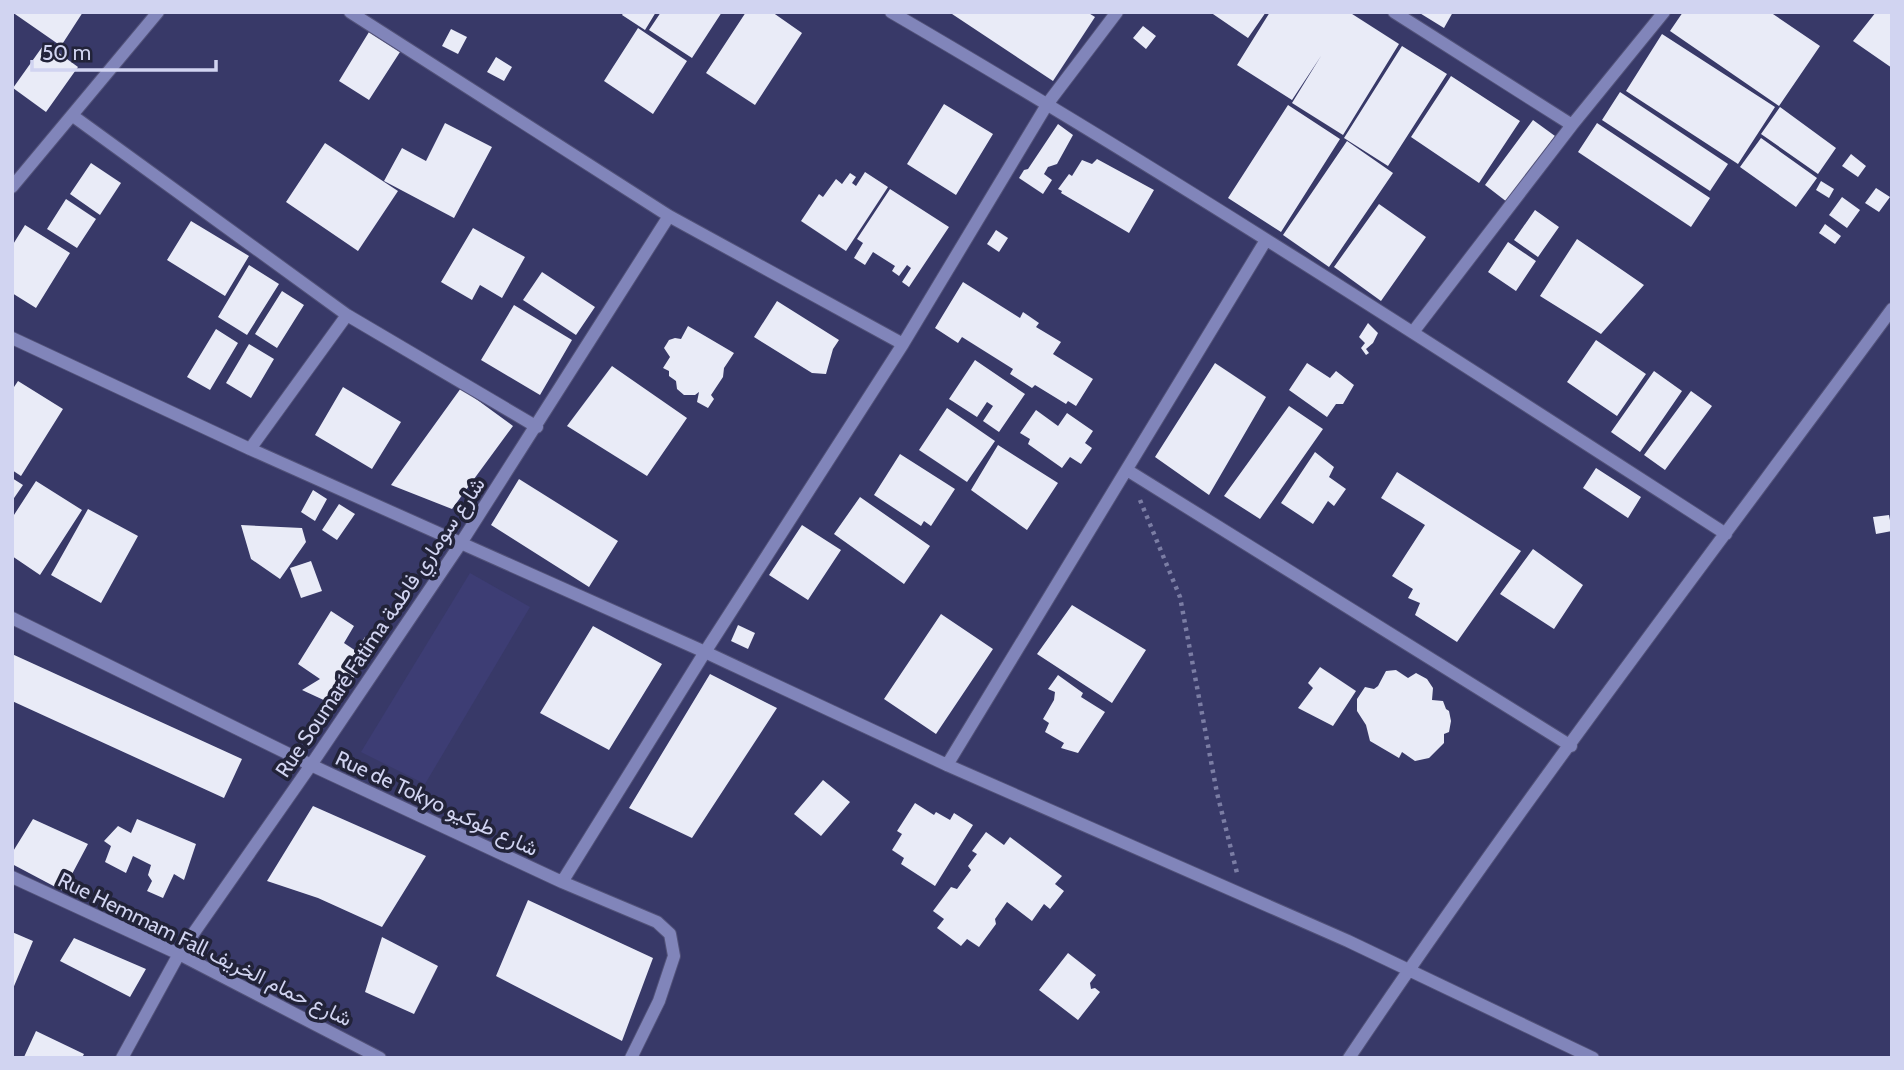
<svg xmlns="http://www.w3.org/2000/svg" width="1904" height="1070" font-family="Cabin,Vazirmatn,sans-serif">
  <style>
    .built { fill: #3d3d74 }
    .building { fill: #e9ebf7 }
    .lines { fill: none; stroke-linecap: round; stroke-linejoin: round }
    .minor-casing { stroke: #525279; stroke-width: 14 }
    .path { stroke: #7b7da4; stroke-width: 4.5; stroke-dasharray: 3.5 5; stroke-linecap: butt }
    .minor { stroke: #8185ba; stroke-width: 12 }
    .labels { text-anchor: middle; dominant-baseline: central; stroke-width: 7; stroke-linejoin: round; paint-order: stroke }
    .street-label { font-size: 21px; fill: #d1d4f1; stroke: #222339 }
  </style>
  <rect width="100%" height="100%" fill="#383968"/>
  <path class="built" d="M470,573l60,34 -105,177 -64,-32z"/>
  <path class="building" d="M12,12h71l-22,34z
    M624,12h32l-11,18 -23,-15z
    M661,12h61l-30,46 -43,-28z
    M746,12h26l30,21 -47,72 -49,-32z
    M949,12h138l8,5 -42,64z
    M1210,12h56l-18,26z
    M1270,12h79l50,32 -56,91 -51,-32 29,-47 -29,44 -55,-35z
    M1418,12h35l-9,16z
    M1683,12h87l50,34 -41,60 -109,-75z
    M1876,12h16v56l-39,-27z
    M1143,26l13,10 -10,13 -13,-11z
    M638,28l49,33 -34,53 -49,-33z
    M451,29l16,8 -9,17 -16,-8z
    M369,32l31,20 -31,48 -30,-19z
    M1662,34l113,73 -37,57 -112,-73z
    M45,43l33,24 -32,45 -33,-24z
    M1402,46l45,28 -59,92 -44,-28z
    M496,57l16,10 -8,14 -17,-9z
    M1451,76l69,45 -41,62 -68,-46z
    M1620,92l108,72 -18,27 -108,-71z
    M944,104l49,30 -37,61 -49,-31z
    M1288,105l52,34 -59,93 -53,-34z
    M1780,107l56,41 -18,26 -57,-40z
    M1533,120l22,16 -48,66 -22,-17z
    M445,123l47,24 -38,71 -70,-37 18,-33 24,13z
    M1597,123l113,75 -19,29 -113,-75z
    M1058,124l15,11 -16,29 -9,3 -4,7 8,6 -9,14 -24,-16 5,-8 4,-1z
    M1761,138l56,40 -21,29 -56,-40z
    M1347,141l46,32 -64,94 -46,-32z
    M325,143l73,48 -40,60 -72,-49z
    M1851,154l15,12 -8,11 -16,-11z
    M1097,159l57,31 -25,43 -68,-40 1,-2 -4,-2 11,-15 3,2 10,-16 10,4z
    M91,163l30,20 -21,32 -30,-21z
    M865,172l23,15 -42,64 -45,-30 18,-27 4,3 13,-18 6,5 8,-11 6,4 -4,6 4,3z
    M1821,181l13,8 -5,9 -13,-8z
    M1876,188l14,9 -11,15 -14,-9z
    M890,189l59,38 -40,60 -7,-5 9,-14 -4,-3 -8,11 -7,-5 3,-5 -22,-14 -8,13 -11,-7 9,-15 -6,-4z
    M1842,197l18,13 -13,18 -18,-13z
    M66,199l30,20 -19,29 -30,-19z
    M1379,204l47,33 -45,64 -47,-34z
    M1535,210l24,17 -21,30 -24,-17z
    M191,221l58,35 -24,40 -58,-36z
    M1825,224l16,12 -6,8 -16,-11z
    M25,225l45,28 -34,55 -24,-15v-47z
    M473,228l52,29 -23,41 -22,-13 -8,15 -31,-18z
    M996,230l12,8 -9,14 -12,-8z
    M1577,239l67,46 -43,49 -61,-38z
    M1508,242l28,19 -20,30 -28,-19z
    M249,265l30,19 -32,51 -29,-18z
    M542,272l53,35 -19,28 -53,-35z
    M963,282l57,36 3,-6 16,11 -3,4 25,15 -8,12 40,25 -17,27 -8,-5 -2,3 -31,-19 -3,3 -22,-14 3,-5 -51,-32 -4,6 -23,-15z
    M282,291l22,14 -27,43 -22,-14z
    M777,301l62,39 -6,9 -7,25 -14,-1 -58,-36z
    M514,305l58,35 -32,55 -59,-35z
    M1368,323l10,10 -5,10 -7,6 3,4 -3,2 -5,-7 4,-5 -6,-6z
    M688,326l46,27 -10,15 -1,9 -12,18 3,4 -6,9 -11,-6 2,-10 -4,3h-11l-7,-6 -1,-8 -7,-5v-5l-6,-3 7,-11 -6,-9 5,-8 6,-2 6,1z
    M216,329l22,14 -28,47 -23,-13z
    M1596,340l50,34 -29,42 -50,-34z
    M249,344l25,15 -23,39 -25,-15z
    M975,360l50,34 -26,38 -16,-11 10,-15 -6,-4 -10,15 -28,-18z
    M1215,363l51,34 -57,98 -54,-38z
    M1307,363l23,15 6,-7 18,14 -11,19h-7l-9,13 -38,-27z
    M612,366l75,52 -40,58 -80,-50z
    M1654,371l28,20 -42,61 -29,-20z
    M18,381l45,28 -42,67 -9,-6v-80z
    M343,387l58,35 -29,47 -57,-34z
    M461,388l52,38 -61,83 -61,-24z
    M1691,391l21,15 -47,64 -21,-15z
    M1289,406l34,23 -63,90 -36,-23z
    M947,408l48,33 -28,41 -48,-32z
    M1036,410l22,16 9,-13 26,18 -8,12 7,5 -11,16 -11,-7 -8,11 -34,-24 2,-5 -10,-6z
    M998,445l60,38 -31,47 -56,-40z
    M1315,452l19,15 -5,10 17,12 -12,17 -6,-5 -15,23 -32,-21z
    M900,454l55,35 -24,37 -7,-5 -3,5 -47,-31z
    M1596,468l45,29 -13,21 -45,-30z
    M1397,472l124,79 -64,91 -42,-27 5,-12 -12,-5 5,-9 -21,-13 33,-51 -44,-27z
    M12,478l11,7 -11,16z
    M519,479l99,62 -29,46 -98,-62z
    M36,481l46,29 -42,65 -28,-19v-38z
    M313,490l14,9 -12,22 -14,-9z
    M860,497l70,49 -26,38 -70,-50z
    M339,504l16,10 -18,26 -15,-10z
    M88,509l50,27 -37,67 -50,-28z
    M1889,515l3,16 -16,3 -3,-17z
    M241,525l61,3 4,14 -26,37 -29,-20z
    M802,525l39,25 -33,50 -39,-25z
    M1533,549l50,36 -29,44 -54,-35z
    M311,561l11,30 -21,7 -11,-30z
    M1072,605l74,45 -34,53 -75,-49z
    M331,611l23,15 -10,17 12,8 9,-14 10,7 -32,51 -11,-2 -4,9 -26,-12 18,-11 -22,-15z
    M941,614l52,35 -57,85 -52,-35z
    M738,625l17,8 -7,16 -17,-8z
    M593,626l69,38 -53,86 -69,-37z
    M12,654l230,105 -18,39 -212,-97z
    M1320,667l36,24 -23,35 -35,-18 15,-20 -5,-5z
    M1396,670l12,8 8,-5 11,6 6,9 -1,12 11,1 3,8 3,2 2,10 -2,11 -5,2v9l-15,15 -14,3 -13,-9 -3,6 -29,-17 -4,-16 -9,-14v-12l8,-12 9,2 4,-3 8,-15z
    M710,674l67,34 -85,130 -63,-30z
    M1058,675l25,18 -2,4 24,15 -27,41 -17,-5 3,-5 -19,-11 4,-9 -6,-4 11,-19 1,-8 -7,-3z
    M823,780l27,22 -29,34 -27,-22z
    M915,803l19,12 2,-3 14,8 4,-7 19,12 -38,61 -34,-22 3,-6 -12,-8 10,-16 -5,-3z
    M313,806l113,50 -44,71 -64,-29 -51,-17z
    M33,819l55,25 -25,47 -51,-27v-11z
    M137,819l59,25 -12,36 -10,-6 -11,24 -16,-7 5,-10 -4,-6 3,-10 -18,-9 -7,17 -21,-11 6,-16 -7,-5 14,-15 13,7z
    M986,832l18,13 6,-8 52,39 -7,8 9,7 -14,18 -6,-5 -12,17 -25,-19 -12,17 1,5 -17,23 -12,-8 -6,7 -24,-18 7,-9 -11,-8 18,-24 6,2 14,-19 -3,-4 9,-12 -5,-3z
    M528,900l125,58 -31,83 -126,-65z
    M12,932l21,9 -21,50z
    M382,937l56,29 -24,48 -49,-22z
    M74,938l72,31 -16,28 -70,-36z
    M1068,953l28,22 -6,8 1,6 4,-1 5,4 -22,28 -39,-30z
    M36,1031l48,23 -2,4 -58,-1z"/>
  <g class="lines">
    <defs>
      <path id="minor" d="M350,12l319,204 234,128
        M891,12c284,165 559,344 835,522
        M1394,12l178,113
        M73,116l274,199 190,112
        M12,187l146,-175
        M1413,332l159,-207 92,-113
        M12,338l238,111 455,203 242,113 401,176 245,117
        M250,449l97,-134
        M1127,470l444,276
        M12,618l299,147 251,117 95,40 13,12 4,22 -15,45 -28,57
        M947,765l319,-525
        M12,877l167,77 201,104
        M562,882l143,-230 198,-308 145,-241 69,-91
        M122,1058l57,-104 132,-189 150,-222 208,-327
        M1349,1058c172,-256 360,-501 543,-749"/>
    </defs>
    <use href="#minor" class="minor-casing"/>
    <path class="path" d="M1140,500l40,97 37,196 20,80"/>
    <use href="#minor" class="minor"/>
  </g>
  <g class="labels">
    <g class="street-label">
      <text transform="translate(380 627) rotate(-56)">Rue Soumaré Fatima شارع سوماري فاطمة</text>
      <text transform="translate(437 803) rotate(25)">Rue de Tokyo شارع طوكيو</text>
      <text transform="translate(205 949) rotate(26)">Rue Hemmam Fall شارع حمام الخريف</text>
    </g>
  </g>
  <rect width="1904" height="1070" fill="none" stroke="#d1d4f1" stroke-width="28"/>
  <path d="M32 60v10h184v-10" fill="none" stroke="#d1d4f1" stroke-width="3.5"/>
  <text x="42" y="60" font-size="21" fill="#d1d4f1" stroke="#222339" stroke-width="5" paint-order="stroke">50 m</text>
</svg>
